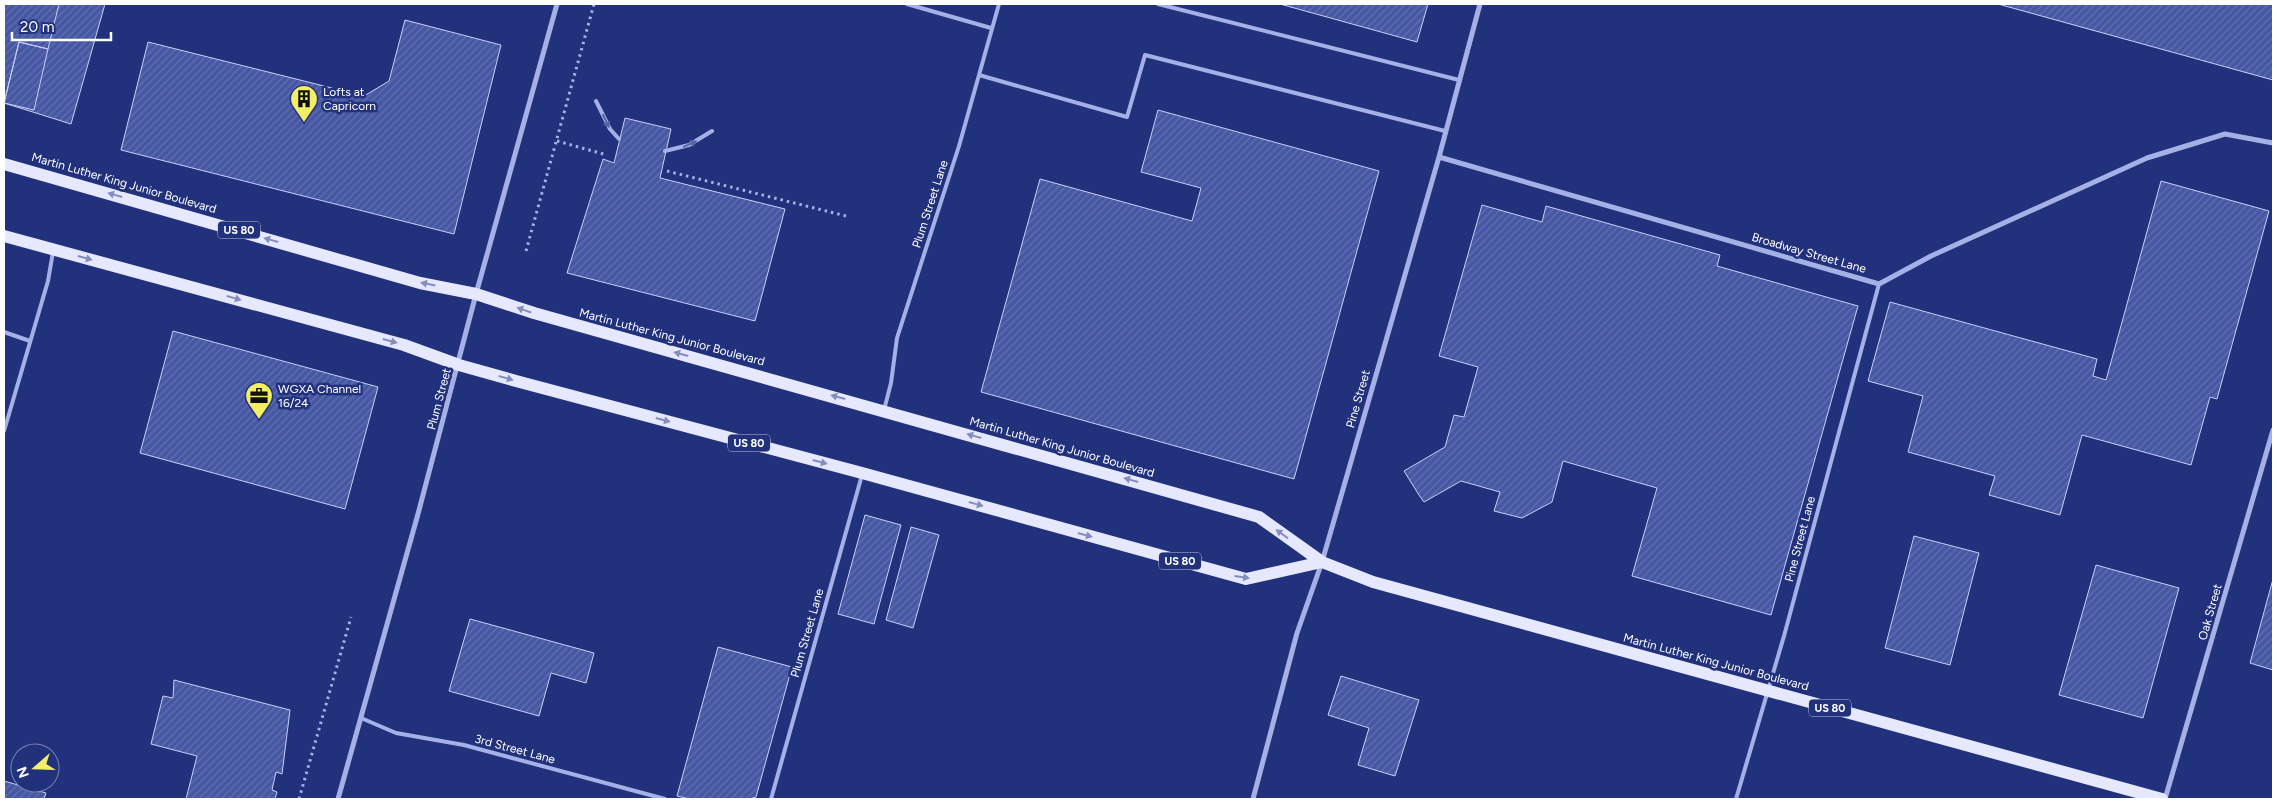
<svg xmlns="http://www.w3.org/2000/svg" width="2277" height="803" font-family="Figtree,sans-serif">
  <style>
    .building { fill: url(#building-hatch); stroke: #c8d0f5 }
    .lines { fill: none; stroke-linecap: round; stroke-linejoin: round }
    .path { stroke: #a5b1e6; stroke-width: 3; stroke-dasharray: 2.5 4; stroke-linecap: butt }
    .lane { stroke: #a5b1e6; stroke-width: 4 }
    .street { stroke: #a5b1e6; stroke-width: 5 }
    .primary { stroke: #e6e9fd; stroke-width: 12 }
    .oneway { fill: #5664a6 }
    .oneway2 { fill: #848dbc }
    .labels { text-anchor: middle; dominant-baseline: central; stroke-width: 5; stroke-linejoin: round; paint-order: stroke }
    .shield { fill: #22317c; stroke: #bdc1d8; stroke-width: 1 }
    .shield-label { font-size: 11px; font-weight: bold; fill: #fff }
    .poi-label { font-size: 12px; fill: #fff; stroke: #22317c; text-anchor: start }
    .street-label { font-size: 12px; fill: #fff; stroke: #22317c }
  </style>
  <defs>
    <pattern id="building-hatch" width="6" height="6" patternUnits="userSpaceOnUse" patternTransform="scale(1.25)"><rect width="6" height="6" fill="#4657a3"/><path d="M-1 1l2-2M0 6l6-6M5 7l2-2" fill="none" stroke="#6270b1"/></pattern>
  </defs>
  <rect width="100%" height="100%" fill="#22317c"/>
  <path class="building" d="M4,4h101l-34,120 -67,-21z
    M4,4h55l-11,45 -29,-7 -15,61z
    M1280,4h148l-11,38z
    M1998,4h275v76z
    M405,20l96,25 -47,189 -333,-84 27,-108 216,54 25,-15z
    M19,42l29,7 -14,61 -30,-7z
    M1158,110l221,61 -85,308 -313,-87 59,-213 152,42 9,-33 -60,-16z
    M625,118l46,11 -11,49 125,31 -30,112 -188,-48 36,-114 11,4z
    M2161,181l108,30 -52,188 -7,-2 -19,68 -109,-30 -22,80 -71,-20 6,-19 -87,-24 15,-56 -55,-15 22,-79 207,57 -4,17 13,4z
    M1482,205l60,17 4,-16 174,49 -3,11 141,40 -87,309 -139,-39 25,-88 -94,-27 -11,41 -30,16 -28,-7 6,-19 -39,-11 -37,21 -5,-7 -15,-24 41,-24 9,-32 10,2 14,-50 -39,-11z
    M173,331l205,56 -33,122 -205,-56z
    M865,515l36,10 -27,99 -36,-10z
    M911,527l28,8 -26,93 -27,-8z
    M1914,536l65,17 -29,112 -65,-17z
    M2096,565l83,23 -36,130 -84,-23z
    M2273,579v91l-23,-7z
    M470,619l124,34 -8,30 -35,-10 -12,43 -90,-25z
    M718,647l74,20 -36,130 -7,2h-59l-13,-3z
    M1341,676l78,24 -24,76 -37,-11 11,-37 -41,-13z
    M174,680l116,30 -8,64 -6,-2 -4,18 5,2 -2,7h-89l11,-43 -46,-12 12,-48 10,2z
    M4,781l42,12 -2,6h-40z"/>
  <g class="lines">
    <path class="path" d="M557,141l50,14
      M667,171l179,45
      M526,251l68,-247
      M299,799l52,-182"/>
    <path class="lane" d="M907,4l84,24
      M1158,4l301,76
      M979,75l148,42 18,-62 300,76
      M596,101l14,28 9,10
      M665,151l24,-6 23,-14
      M4,332l26,9
      M884,410l7,-27 6,-45 62,-192 40,-142
      M4,431l44,-150 5,-29
      M361,718l35,15 68,12 201,54
      M771,799l91,-324
      M1736,799l48,-163 95,-352"/>
    <path class="street" d="M1439,157l440,127 52,-28 216,-98 78,-24 48,9
      M338,799l80,-285 58,-220 81,-290
      M1253,799l44,-166 25,-71 117,-405 41,-153
      M2165,799l108,-369"/>
    <path class="primary" d="M4,164l416,119 56,11 58,19 725,204 63,45 51,20 789,217
      M4,236l400,109 55,20 57,16 346,92 384,106 76,-17"/>
  </g>
  <defs><path id="oneway-solid" d="M-6-.8H1V-3.2L6.5 0L1 3.2V.8H-6Z" transform="scale(1.25)"/></defs>
  <g class="oneway">
    <use href="#oneway-solid" transform="translate(606 121) rotate(64)"/>
    <use href="#oneway-solid" transform="translate(690 144) rotate(-24)"/>
  </g>
  <g class="oneway2">
    <use href="#oneway-solid" transform="translate(115 195) rotate(-164)"/>
    <use href="#oneway-solid" transform="translate(271 240) rotate(-164)"/>
    <use href="#oneway-solid" transform="translate(85 258) rotate(15)"/>
    <use href="#oneway-solid" transform="translate(428 284) rotate(-169)"/>
    <use href="#oneway-solid" transform="translate(234 298) rotate(16)"/>
    <use href="#oneway-solid" transform="translate(524 310) rotate(-161)"/>
    <use href="#oneway-solid" transform="translate(390 341) rotate(15)"/>
    <use href="#oneway-solid" transform="translate(681 354) rotate(-165)"/>
    <use href="#oneway-solid" transform="translate(506 378) rotate(16)"/>
    <use href="#oneway-solid" transform="translate(838 397) rotate(-165)"/>
    <use href="#oneway-solid" transform="translate(663 420) rotate(15)"/>
    <use href="#oneway-solid" transform="translate(974 436) rotate(-164)"/>
    <use href="#oneway-solid" transform="translate(820 462) rotate(15)"/>
    <use href="#oneway-solid" transform="translate(1131 480) rotate(-164)"/>
    <use href="#oneway-solid" transform="translate(976 504) rotate(16)"/>
    <use href="#oneway-solid" transform="translate(1282 534) rotate(-144)"/>
    <use href="#oneway-solid" transform="translate(1085 535) rotate(15)"/>
    <use href="#oneway-solid" transform="translate(1242 577) rotate(8)"/>
  </g>
  <defs>
    <symbol id="building-pin" viewBox="-11 -11 22 30"><path d="M0 17L-7.5 6A9.5 9.5 0 1 1 7.5 6Z" fill="#f2ef67" stroke="#22317c"/><path d="M-4-6H4V6H1V3H-1V6H-4ZM-2.5-4.3h1.7v1.8h-1.7ZM.8-4.3h1.7v1.8H.8ZM-2.5-1h1.7V.8h-1.7ZM.8-1h1.7V.8H.8Z" fill="#111"/></symbol>
    <symbol id="office-pin" viewBox="-11 -11 22 30"><path d="M0 17L-7.5 6A9.5 9.5 0 1 1 7.5 6Z" fill="#f2ef67" stroke="#22317c"/><path d="M-6-3h4V-5.5h4V-3h4V5H-6ZM-1-4.5V-3h2v-1.5ZM-6 0V1H6V0Z" fill="#111"/></symbol>
  </defs>
  <g fill-rule="evenodd">
    <use href="#building-pin" x="288" y="83" width="32" height="43"/>
    <use href="#office-pin" x="243" y="380" width="32" height="43"/>
  </g>
  <g class="labels">
    <g class="shield">
      <rect x="218" y="221.5" width="42" height="17" rx="4"/>
      <rect x="728" y="434.5" width="42" height="17" rx="4"/>
      <rect x="1159" y="552.5" width="42" height="17" rx="4"/>
      <rect x="1809" y="699.5" width="42" height="17" rx="4"/>
    </g>
    <g class="shield-label">
      <text x="239" y="230">US 80</text>
      <text x="749" y="443">US 80</text>
      <text x="1180" y="561">US 80</text>
      <text x="1830" y="708">US 80</text>
    </g>
    <g class="poi-label">
      <text x="323" y="92">Lofts at<tspan x="323" dy="14">Capricorn</tspan></text>
      <text x="278" y="389">WGXA Channel<tspan x="278" dy="14">16/24</tspan></text>
    </g>
    <g class="street-label">
      <text transform="translate(124 183) rotate(16)">Martin Luther King Junior Boulevard</text>
      <text transform="translate(930 204) rotate(-72)">Plum Street Lane</text>
      <text transform="translate(1809 253) rotate(16)">Broadway Street Lane</text>
      <text transform="translate(672 337) rotate(15)">Martin Luther King Junior Boulevard</text>
      <text transform="translate(439 399) rotate(-75)">Plum Street</text>
      <text transform="translate(1358 399) rotate(-74)">Pine Street</text>
      <text transform="translate(1062 447) rotate(16)">Martin Luther King Junior Boulevard</text>
      <text transform="translate(1800 539) rotate(-75)">Pine Street Lane</text>
      <text transform="translate(2210 612) rotate(-74)">Oak Street</text>
      <text transform="translate(807 633) rotate(-74)">Plum Street Lane</text>
      <text transform="translate(1716 662) rotate(15)">Martin Luther King Junior Boulevard</text>
      <text transform="translate(515 749) rotate(15)">3rd Street Lane</text>
    </g>
  </g>
  <rect width="2277" height="803" fill="none" stroke="#ffffff" stroke-width="10"/>
  <g transform="translate(35 768) rotate(250)"><circle r="24" fill="#22317c" stroke="#7a83b0"/>
  <path d="M0-4L9 19L0 12L-9 19Z" fill="#f2ef67"/>
  <text y="-8" font-size="14" font-weight="bold" text-anchor="middle" fill="#ffffff">N</text>
  </g>
  <path d="M12 32v8h99v-8" fill="none" stroke="#ffffff" stroke-width="2.5"/>
  <text x="20" y="32" font-size="15" fill="#ffffff" stroke="#22317c" stroke-width="4" paint-order="stroke">20 m</text>
</svg>
